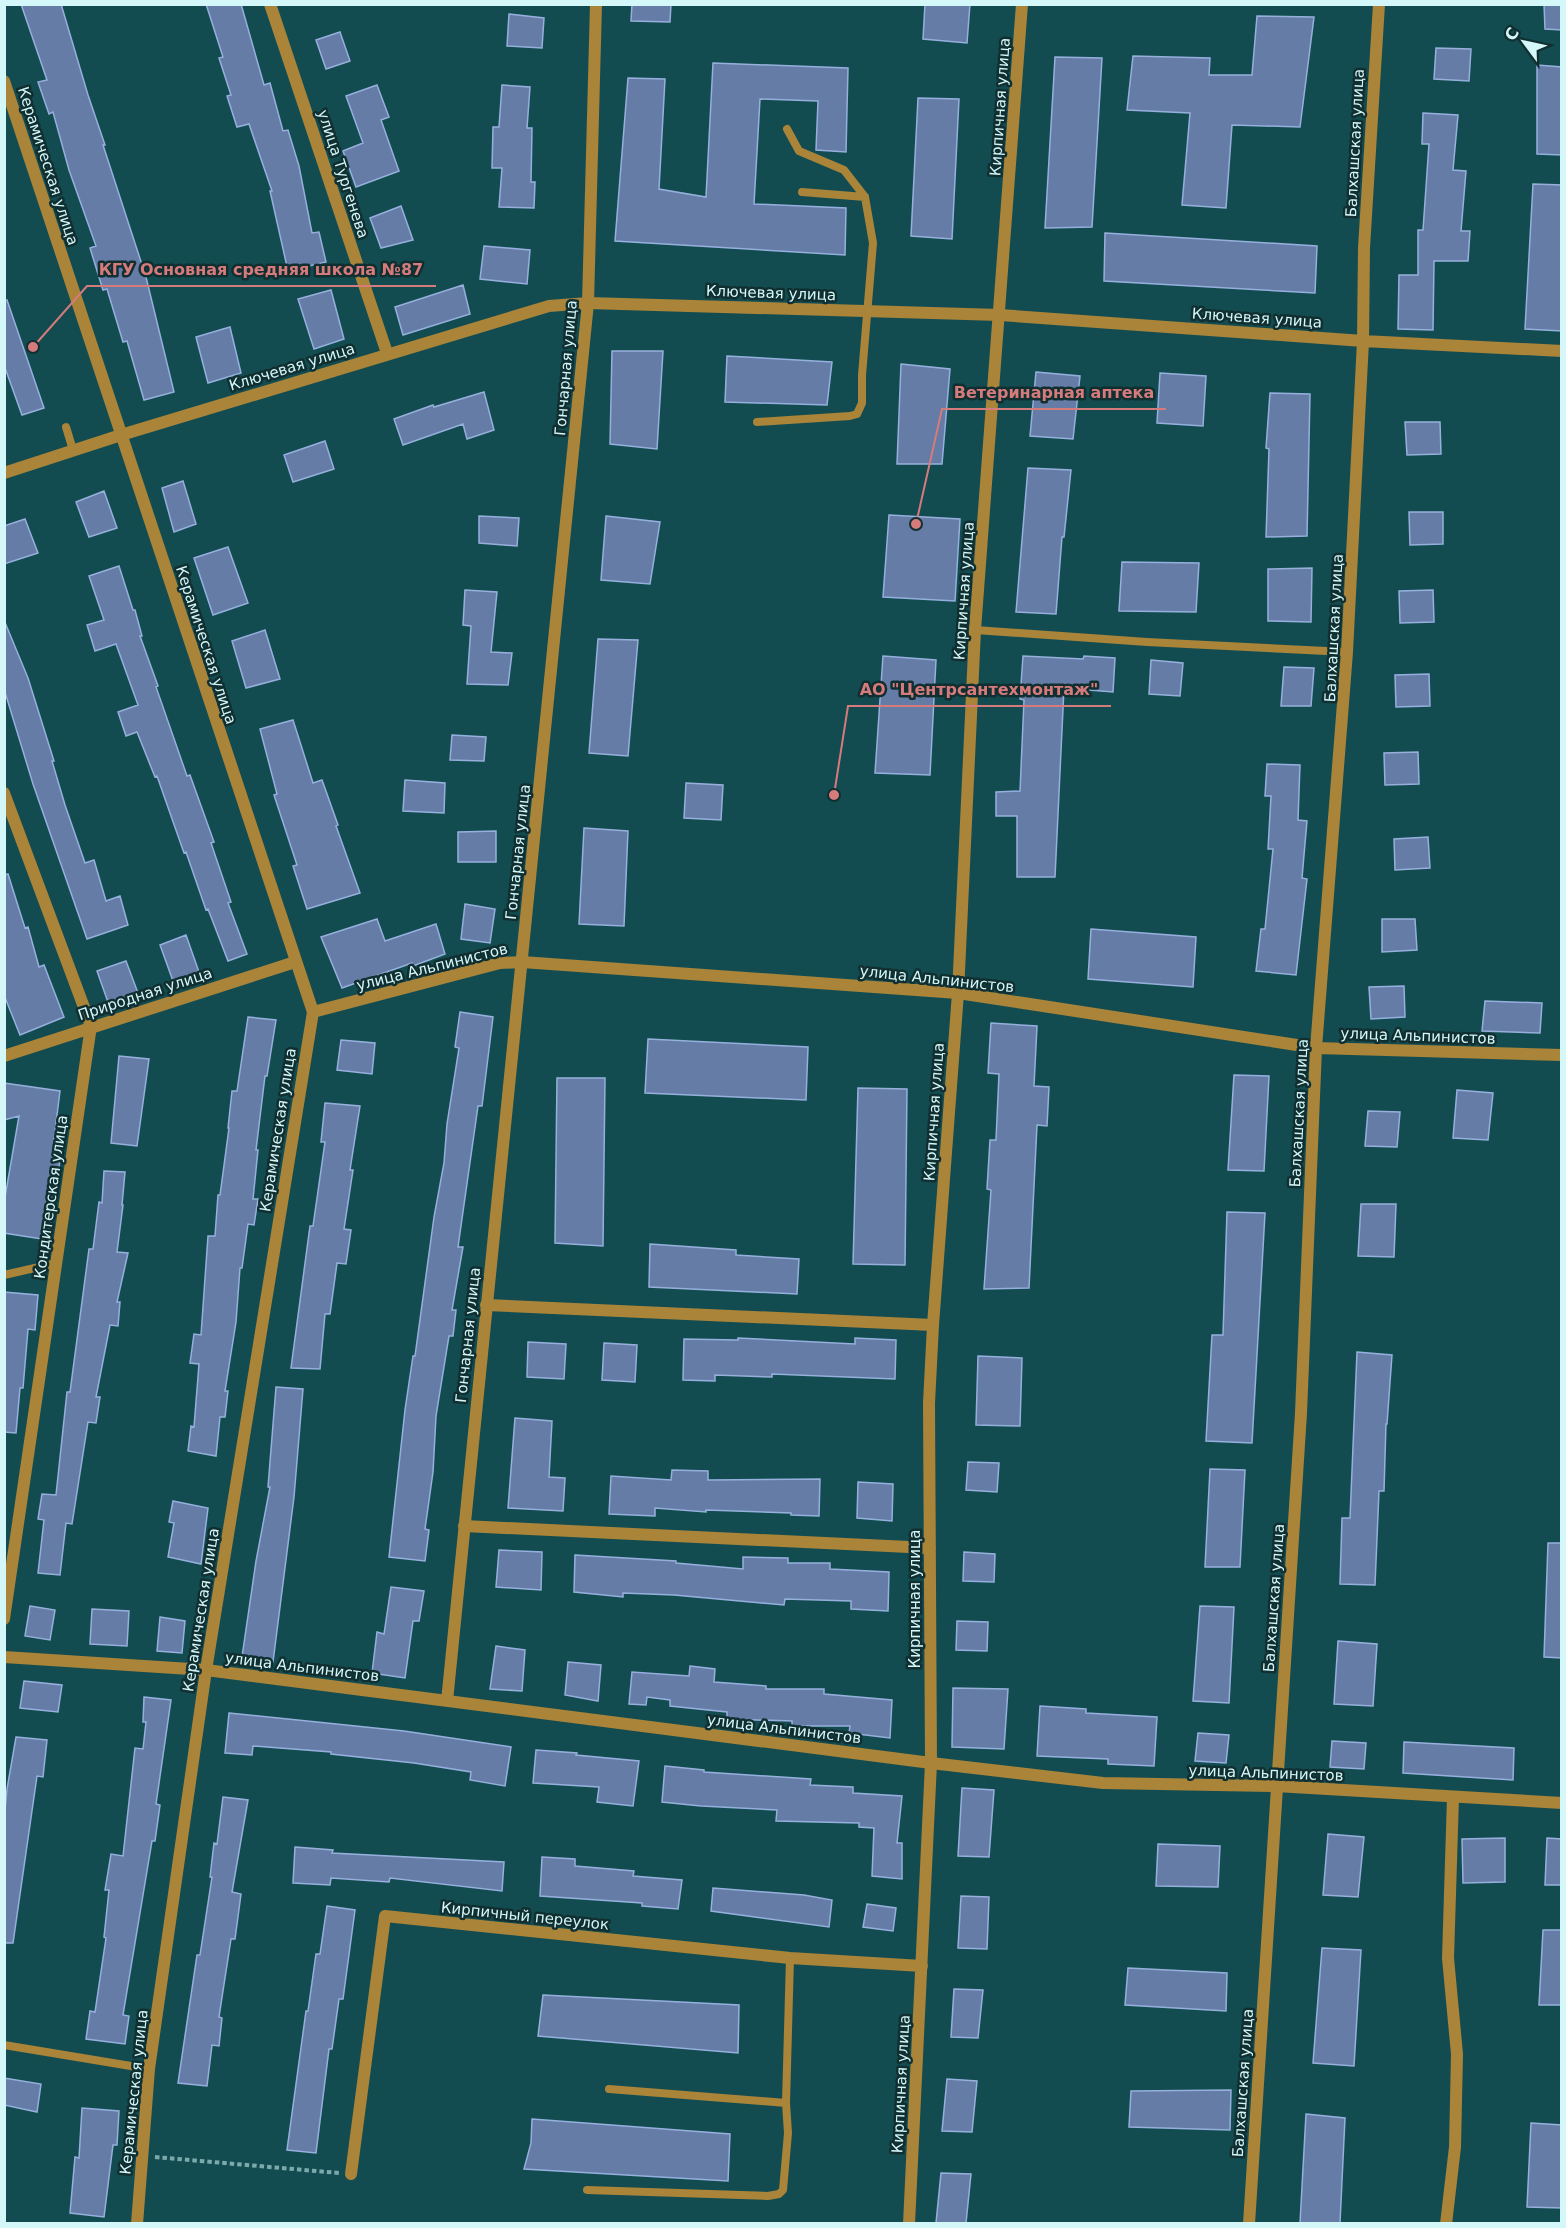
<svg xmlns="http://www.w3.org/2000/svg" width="1566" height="2228" font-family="'DejaVu Sans',sans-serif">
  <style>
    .building { fill: #647ca6; stroke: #96b0dd; stroke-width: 1.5 }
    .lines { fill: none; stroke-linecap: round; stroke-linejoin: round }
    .path { stroke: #7ca9ac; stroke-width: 4; stroke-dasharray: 4.5 3; stroke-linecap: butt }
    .service { stroke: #aa8439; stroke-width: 8 }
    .minor { stroke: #aa8439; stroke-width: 12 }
    .tertiary { stroke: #aa8439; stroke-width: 12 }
    .labels { text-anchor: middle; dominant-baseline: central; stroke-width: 5; stroke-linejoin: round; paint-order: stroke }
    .street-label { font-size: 15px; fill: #d4f7f9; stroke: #112f31 }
    .leader { fill: none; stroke: #d57b7c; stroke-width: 2 }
    .callout-dot { fill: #d57b7c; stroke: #112f31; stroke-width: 2 }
    .callout-label { font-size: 16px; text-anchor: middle; font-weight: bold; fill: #d57b7c; stroke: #112f31; stroke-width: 5; stroke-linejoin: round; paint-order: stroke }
  </style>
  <rect width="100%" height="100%" fill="#134c50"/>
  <path class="building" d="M21,4h40l27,91 17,50h-2l43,132 28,115 -30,8 -17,-59 -4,1 -16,-53 -4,1 -13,-42 6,-2 -27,-76 -16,-58 -4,2 -11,-32 9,-2z
    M206,4h35l23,81 6,-2 13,48 5,-1 11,36 13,67 7,-1 7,30 -38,9 -18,-80h2l-23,-67 -12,3 -10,-31 4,-1 -12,-37 4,-1z
    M632,4h39l-1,18 -39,-1z
    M925,4h45l-3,39 -44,-4z
    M1544,4h18v26l-17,-1z
    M509,14l35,4 -2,30 -35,-2z
    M1257,16l57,1 -14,110 -68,-2 -6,83 -44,-3 8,-92 -63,-3 6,-54 77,2 -1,17h43z
    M340,32l10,29 -24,8 -10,-29z
    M1436,48l35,1 -2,32 -35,-2z
    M1055,57l47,1 -10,169 -47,1z
    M713,63l135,5 -2,84 -30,-2 2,-49 -58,-2 -6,105 92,4 -1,47 -230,-14 13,-163 37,1 -6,110 47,8z
    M1537,65l25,2v88l-25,-1z
    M377,85l12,32 -8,3 18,51 -43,16 -13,-36 20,-8 -17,-47z
    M502,85l28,2 -3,41h5l-1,54h4l-1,26 -35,-1 3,-39h-10l1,-41h6z
    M918,98l41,1 -7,140 -41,-3z
    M1423,113l35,2 -5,55 13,1 -5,60h9l-2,30h-34l-1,69 -35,-1 1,-54h19v-45h5l6,-86h-7z
    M1533,184l29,1v146l-37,-2z
    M401,206l12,34 -32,8 -11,-30z
    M1105,233l212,13 -2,47 -211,-12z
    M484,246l46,4 -3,34 -47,-5z
    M463,285l7,29 -67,21 -8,-28z
    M331,290l13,49 -30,10 -16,-50z
    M7,300l37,108 -22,7 -18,-50v-64z
    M230,327l11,46 -33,10 -12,-46z
    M612,351h51l-6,98 -47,-5z
    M727,356l105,6 -5,43 -102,-3z
    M901,364l49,5 -8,95h-45z
    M1036,372l44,4 -7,63 -43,-3z
    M1160,373l46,3 -3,50 -46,-3z
    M484,392l10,38 -27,9 -4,-15 -60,21 -9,-26 39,-14 1,2z
    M1270,393l40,1 -3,142 -41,1 3,-88 -3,-1z
    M1405,422h35l1,32 -34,1z
    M325,441l9,28 -41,13 -9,-27z
    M1028,468l43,2 -7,67h-2l-6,77 -40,-2z
    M183,481l13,43 -22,8 -12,-44z
    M104,491l13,37 -28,9 -13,-35z
    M1409,512h34v32l-33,1z
    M889,515l71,4 -5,82 -72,-4z
    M479,516l40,2 -2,28 -38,-3z
    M606,516l54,6 -10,62 -49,-4z
    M25,519l13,34 -34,11v-38z
    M228,547l20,56 -35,12 -19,-57z
    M1122,562l77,1 -3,49 -77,-1z
    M119,566l14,44h2l7,26h-2l18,50 -2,1 31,89 3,-1 24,67 -3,1 20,59 -3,1 19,51 -19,7 -20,-52 -2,1 -20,-58 -2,1 -27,-77 -2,1 -18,-45 -11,4 -8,-24 20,-7 -22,-61 -21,7 -8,-26 17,-5 -15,-44z
    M1312,568l-1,54 -43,-1v-52z
    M465,590l32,2 -6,60 21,1 -4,32 -41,-1 4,-58 -8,-1z
    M1433,590l1,32 -34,1 -1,-32z
    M4,620l24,58 26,83h-2l13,44 20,58 9,-3 12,41 14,-5 8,29 -41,14 -54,-155 -29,-95z
    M265,630l15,49 -34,9 -14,-47z
    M598,639l40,1 -10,116 -39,-3z
    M883,656l53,4 -6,115 -55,-2z
    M1023,656l60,3 1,-3 31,2 -2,34 -49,-4 -9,189h-38v-61h-21v-24l24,-1 4,-91 -4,-1z
    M1151,660l32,3 -3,33 -31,-2z
    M1284,667l30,1 -3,38h-30z
    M1429,674l1,32 -34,1 -1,-32z
    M293,720l20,63 9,-3 16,45 -2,1 24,67 -53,16 -14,-43 4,-1 -23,-70 3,-1 -17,-65z
    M452,735l34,2 -2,24 -34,-1z
    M1418,752l1,32 -34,1 -1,-32z
    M1267,764l33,1 -2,55 9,1 -5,57 5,1 -11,96 -40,-4 5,-42h4l8,-80h-5l3,-53h-6z
    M405,780l40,3 -1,30 -41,-2z
    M686,783l37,2 -2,35 -37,-2z
    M584,828l44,3 -4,95 -45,-2z
    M496,831v31h-38v-30z
    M1428,837l2,31 -35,2 -1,-31z
    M8,874l17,54 3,-1 11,40 5,-2 20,52 -44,18 -16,-40v-120z
    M465,904l30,5 -5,34 -29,-4z
    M377,919l8,22 51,-17 9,30 -32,12 -1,-3 -70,25 -21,-51z
    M1382,919h33l2,31 -35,2z
    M1091,929l105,8 -3,50 -105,-8z
    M186,935l13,37 -26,9 -13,-36z
    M126,961l12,32 -29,12 -12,-34z
    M1404,986l1,31 -34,2 -2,-32z
    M1485,1001l57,2 -2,30 -58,-2z
    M460,1012l33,5 -11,89h-4l-20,141h5l-11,63h4l-3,26h-4l-13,80 -3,56 -8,57 4,1 -4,31 -36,-4 16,-147 8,-54h2l19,-139 10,-54 3,-39 12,-76 -4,-1z
    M248,1017l28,3 -9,56h-2l-9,74h2l-5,49h5l-4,26 -6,-1 -6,44h-2l-4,54 -11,69h3l-3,26h-5l-4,39 -28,-5 3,-25 3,1 5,-63 -9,-1 4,-29 7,1 7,-99h7l3,-41h2l9,-67h-1l4,-37h5z
    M991,1023l46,3 -3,60 15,1 -2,39 -10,-1 -8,163 -45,1 7,-99 -4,-1 3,-49h6l3,-66 -11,-1z
    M648,1039l160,8 -2,53 -161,-7z
    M341,1040l34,3 -3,31 -35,-4z
    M119,1056l30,3 -12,87 -26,-3z
    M1234,1075l35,1 -5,95 -36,-1z
    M557,1078h48l-2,168 -48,-3z
    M4,1083l56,8 -6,48 9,1 -15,100 -44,-7v-30l15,-87 -15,4z
    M858,1088l49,1 -2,176 -52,-1z
    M1457,1090l36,3 -5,47 -35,-2z
    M325,1103l35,3 -10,64h3l-9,59 7,1 -5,34 -9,-1 -7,51h-5l-5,55 -29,-1 19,-142h3l12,-84h-4z
    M1368,1111l32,1 -3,35 -32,-1z
    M104,1171l21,1 -3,33h1l-6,47 11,1 -11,49h3l-2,24 -8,-1 -14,72h4l-4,26 -8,-1 -16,102 -6,-1 -6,52 -22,-2 6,-53 -6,-1 4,-25 14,1 11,-103h3l19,-143h4l6,-47 3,1z
    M1361,1204h35l-2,53 -36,-1z
    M1227,1212l38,1 -13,230 -46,-2 6,-106h11z
    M650,1244l86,6v5l63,4 -2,35 -148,-7z
    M4,1292l34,3 -3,35 -7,-1 -5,59h-3l-4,45 -12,-1z
    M738,1338l117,6v-6l41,2 -1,39 -123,-5v3l-57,-2v6l-32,-1 1,-41 54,1z
    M528,1342l38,2 -2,35 -37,-2z
    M604,1343l33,2 -2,37 -33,-2z
    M1357,1352l35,3 -5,69h-1l-2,67h-5l-4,94 -35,-1 2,-66h8z
    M978,1356l44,2 -2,68 -44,-1z
    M276,1387l27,2 -9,108 -21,165 -31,-5 14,-96 14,-74h-2z
    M515,1418l37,3 -3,56 16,1 -2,33 -55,-3z
    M968,1462l31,1 -2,29 -31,-2z
    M1210,1469l35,1 -5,97h-35z
    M672,1470l36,1v9l112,-1 -1,37 -28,-1v-2l-85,-3v2l-51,-4v8l-46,-2 2,-38 60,4z
    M858,1482l35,2 -1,37 -35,-3z
    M173,1501l35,7 -7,56 -33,-7 6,-34 -5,-1z
    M1548,1543h14v115l-18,-1z
    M499,1550l43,2 -1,38 -45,-3z
    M964,1552l31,2 -1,28 -31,-1z
    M575,1555l101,6v2l67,6v-12l45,1v5h42v6l59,3 -1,39 -37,-2v-8l-66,-2 -1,6 -110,-10 -51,-2v4l-49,-5z
    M391,1587l33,4 -5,30h-6l-8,57 -33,-5 5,-41 7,2z
    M30,1606l25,4 -5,30 -25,-4z
    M1200,1606l34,1 -5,96 -36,-2z
    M92,1609l37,2 -2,35 -37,-2z
    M160,1617l25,4 -3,32 -25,-2z
    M957,1621l31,1 -1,29 -31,-1z
    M1338,1641l39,3 -4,62 -39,-2z
    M496,1646l29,4 -3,41 -32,-2z
    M568,1662l33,3 -3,36 -33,-6z
    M690,1666l25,3 -1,13 52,4v3h58v5l68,6 -2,38 -41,-5 1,-7h-58v-5l-65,-2v-7l-57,-6v-6l-23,-3 -1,8 -17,-1 3,-32 57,4z
    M24,1681l38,4 -4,27 -38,-4z
    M953,1688l55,1 -4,60 -52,-2z
    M144,1697l27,3 -15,104 4,1 -5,36h-3l-29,174 6,1 -4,28 -39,-5 4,-28 5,1 11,-74 -2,-1 5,-47h-4l6,-36 12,2 12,-108 8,1 3,-27h-3z
    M1040,1706l46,3v4l71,4 -3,49 -46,-2v-5l-71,-3z
    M229,1713l175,18 107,16 -6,39 -35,-6 1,-8 -57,-9 -83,-9v-2l-78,-6 -1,9 -27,-2z
    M1198,1733l31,2 -3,28 -31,-2z
    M16,1737l31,3 -4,37 -6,-1 -24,167h-9v-121l3,-33z
    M1332,1741l34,2 -2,26 -34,-2z
    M1404,1742l110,6 -1,32 -110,-7z
    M536,1750l41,3 -1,2 63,6 -6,45 -36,-4 2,-15 -66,-4z
    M665,1766l39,4v2l107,7 -1,6 43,2v6l49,3 -5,47h5v36l-30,-3 2,-48 -15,-1v-4l-83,-2 1,-11 -76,-4 -39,-4z
    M962,1788l32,2 -5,67 -31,-1z
    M223,1797l25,3 -16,92 9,2 -6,45h-4l-12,78 3,1 -3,28 -7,-1 -5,41 -29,-3 19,-128h3l12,-78h-2l4,-34 3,1z
    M1328,1834l36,3 -6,60 -35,-2z
    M1505,1838v44l-42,1 -1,-44z
    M1547,1838l15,1v46h-17z
    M1158,1844l62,2 -2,41 -62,-1z
    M295,1847l38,3 -1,3 172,9 -2,29 -112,-13 -1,4 -58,-4 -1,7 -37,-2z
    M542,1857l33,2v7l59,5 -1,5 49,4 -4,29 -36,-3v-3l-102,-7z
    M713,1888l91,7 28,5 -3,27 -118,-16z
    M961,1896l28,1 -2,52 -29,-1z
    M867,1904l29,4 -3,23 -30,-4z
    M327,1906l28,4 -12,89h-4l-7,50h-3l-13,104 -29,-3 19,-139h2l8,-57h4z
    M1543,1930h19v75h-23z
    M1322,1948l39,2 -7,116 -41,-3z
    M1128,1968l99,5 -1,38 -101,-6z
    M954,1989l29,1 -5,48 -27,-1z
    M543,1995l196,10 -1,48 -200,-17z
    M4,2078l37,6 -4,28 -33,-7z
    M947,2079l30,2 -5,51 -30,-1z
    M1231,2090l-1,40 -101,-3 2,-36z
    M82,2108l37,3 -2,34h-4l-9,72 -34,-4 5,-56 4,1z
    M1306,2114l39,4 -5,105h-40z
    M532,2119l198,15 -2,47 -204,-12 7,-26z
    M1531,2123l31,2v83l-35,-1z
    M941,2173l30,1 -5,49h-30z"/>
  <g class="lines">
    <path class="path" d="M155,2157l184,16"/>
    <path class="service" d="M802,192l63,5
      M757,422l93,-6 7,-2 5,-11v-28l11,-132 -8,-46 -21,-27 -45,-19 -12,-22
      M66,427l7,23
      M975,630l172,12 200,10
      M4,1275l53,-12
      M4,2045l145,24
      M609,2089l177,14
      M587,2190l181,6 11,-2 4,-4 5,-57 -2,-30 4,-145"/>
    <path class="minor" d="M270,4l117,349
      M4,81l309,931 -107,658 -57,399 -12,155
      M4,793l87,233 -87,593
      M313,1012l187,-49 22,-1 436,31 358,55 246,7
      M4,1056l291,-94
      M486,1305l447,20
      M464,1526l466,22
      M351,2174l34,-258 405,42 132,8
      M909,2224l22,-461 -2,-360 4,-78 25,-332 17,-363 47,-626
      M1446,2224l9,-77 2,-93 -9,-96 5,-161"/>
    <path class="tertiary" d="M4,473l117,-38 428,-129 39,-3 412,12 363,26 199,10
      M4,1657l202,13 725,93 172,20 173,3 286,17
      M447,1701l141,-1398 8,-299
      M1249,2224l52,-811 15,-365 31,-396 16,-311 1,-93 15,-244"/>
  </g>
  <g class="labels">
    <g class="street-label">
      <text transform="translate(1000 107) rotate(-86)">Кирпичная улица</text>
      <text transform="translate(1355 143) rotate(-87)">Балхашская улица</text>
      <text transform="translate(48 166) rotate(72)">Керамическая улица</text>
      <text transform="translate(343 174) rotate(72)">улица Тургенева</text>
      <text transform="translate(771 293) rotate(2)">Ключевая улица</text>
      <text transform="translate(1257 318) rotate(4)">Ключевая улица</text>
      <text transform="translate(292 367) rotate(-17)">Ключевая улица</text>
      <text transform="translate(566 368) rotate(-85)">Гончарная улица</text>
      <text transform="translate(964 591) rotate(-86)">Кирпичная улица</text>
      <text transform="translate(1334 628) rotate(-87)">Балхашская улица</text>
      <text transform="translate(206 645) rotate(72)">Керамическая улица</text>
      <text transform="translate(518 852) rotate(-84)">Гончарная улица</text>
      <text transform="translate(432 967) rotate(-14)">улица Альпинистов</text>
      <text transform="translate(937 979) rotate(6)">улица Альпинистов</text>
      <text transform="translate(145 994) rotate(-18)">Природная улица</text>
      <text transform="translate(1418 1036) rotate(2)">улица Альпинистов</text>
      <text transform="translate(934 1112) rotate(-86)">Кирпичная улица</text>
      <text transform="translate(1299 1113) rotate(-87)">Балхашская улица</text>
      <text transform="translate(278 1130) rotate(-81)">Керамическая улица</text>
      <text transform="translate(51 1197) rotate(-82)">Кондитерская улица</text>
      <text transform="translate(468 1335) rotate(-84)">Гончарная улица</text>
      <text transform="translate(1274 1598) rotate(-86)">Балхашская улица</text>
      <text transform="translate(915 1599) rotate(-90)">Кирпичная улица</text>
      <text transform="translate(201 1610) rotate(-81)">Керамическая улица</text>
      <text transform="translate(302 1667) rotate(7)">улица Альпинистов</text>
      <text transform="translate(784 1729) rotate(7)">улица Альпинистов</text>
      <text transform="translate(1266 1773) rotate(2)">улица Альпинистов</text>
      <text transform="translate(525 1916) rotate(6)">Кирпичный переулок</text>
      <text transform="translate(1243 2083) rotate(-86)">Балхашская улица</text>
      <text transform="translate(901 2084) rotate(-87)">Кирпичная улица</text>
      <text transform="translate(134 2092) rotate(-84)">Керамическая улица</text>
    </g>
  </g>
  <path class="leader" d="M33 347L87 286H436M916 524L942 409H1166M834 795L848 706H1111"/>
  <g class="callout-dot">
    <circle cx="33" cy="347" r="6"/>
    <circle cx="916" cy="524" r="6"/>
    <circle cx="834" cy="795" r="6"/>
  </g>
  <g class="callout-label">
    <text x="261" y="275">КГУ Основная средняя школа №87</text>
    <text x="1054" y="398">Ветеринарная аптека</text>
    <text x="979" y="695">АО "Центрсантехмонтаж"</text>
  </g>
  <rect width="1566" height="2228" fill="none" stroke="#d4f7f9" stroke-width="12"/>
  <g transform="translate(1524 42) rotate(303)" stroke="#112f31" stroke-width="4.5" paint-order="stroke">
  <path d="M0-4.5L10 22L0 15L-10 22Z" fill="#d4f7f9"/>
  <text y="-9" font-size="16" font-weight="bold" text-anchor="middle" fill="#d4f7f9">С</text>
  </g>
</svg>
